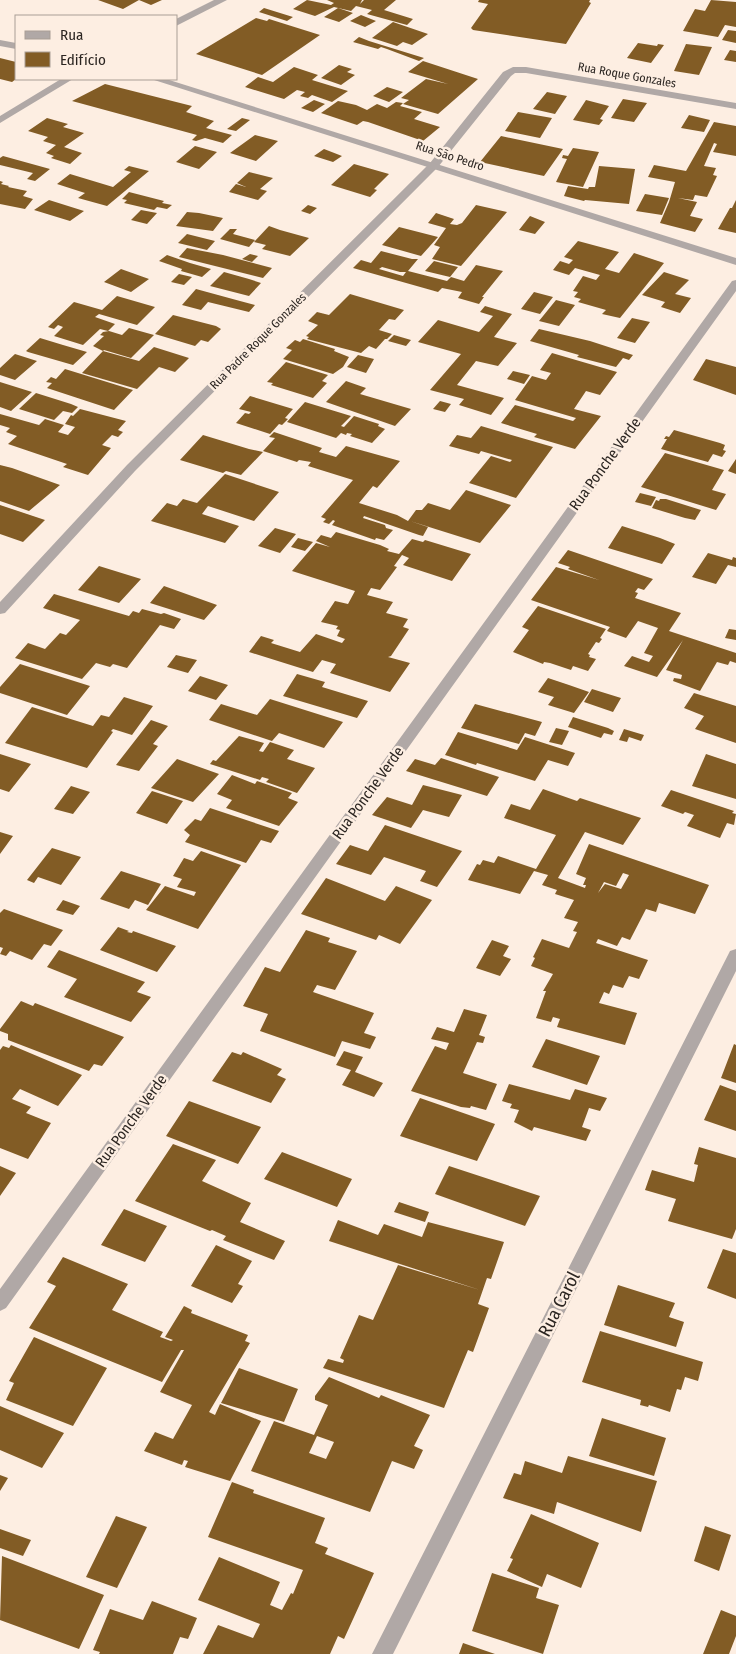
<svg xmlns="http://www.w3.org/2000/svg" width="736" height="1654" font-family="'Fira Sans Condensed',sans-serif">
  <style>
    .building { fill: #825c25; fill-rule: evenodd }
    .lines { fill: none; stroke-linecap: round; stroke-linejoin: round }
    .minor { fill: #b0a8a6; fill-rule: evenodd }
    .tertiary { fill: #b0a8a6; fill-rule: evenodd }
    .labels { text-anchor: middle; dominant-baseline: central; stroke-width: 5; stroke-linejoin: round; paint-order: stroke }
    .far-street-label { font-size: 12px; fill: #2b2521; stroke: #fdeee2 }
    .street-label { font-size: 15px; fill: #2b2521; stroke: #fdeee2 }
    .near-street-label { font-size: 18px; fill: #2b2521; stroke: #fdeee2 }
  </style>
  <rect width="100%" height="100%" fill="#fdeee2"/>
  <path class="building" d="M98,0h41l-16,9z
    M139,0h23l-11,5z
    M307,0l24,5 3,-2 -7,-3h35l-2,4 4,-4h32l-12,10 29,9 -6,6 -40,-11 5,-4 -16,-4 -5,5 -17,-4 -19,9 -22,-7z
    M479,0h111l-1,2 2,1 -25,41 -93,-14 -2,-2 17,-24 -10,-2z
    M711,0l25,2v25l-11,-2 -7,12 -35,-6 12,-22 10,2z
    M264,8l29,9 -6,4 -28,-9z
    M338,8l15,5 -14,9 -15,-5z
    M361,15l15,6 -11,6 -15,-6z
    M256,18l11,3 2,-2 51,16 -58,40 -66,-21z
    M393,22l35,12 -16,11 -9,-3 -6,4 -25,-8z
    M728,30l8,1v12l-14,-3z
    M359,37l10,4 55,17 -5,3 -32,-12 -6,-2 -3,2 -25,-7z
    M638,43l19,3 1,-2 6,1 -13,18 -24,-5z
    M686,44l26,3 -13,28 -25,-4z
    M730,50l6,1v11l-12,-2z
    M0,58l16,4v17l-4,3 -12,-3z
    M423,61l55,18 -40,35 -35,-10 6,-4 -8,-2 25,-19 22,5 -40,-12z
    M339,65l13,4 -5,3 8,3 -14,10 -20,-7z
    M294,67l24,8 -6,5 36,11 -16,11 -20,-7 -4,3 -8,-2 5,-4 -8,-2 -13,9 -39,-12 13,-10 15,5z
    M105,84l87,22 -6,6 28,9 -8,7 26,7 -9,8 -18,-5 -9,3 -4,-1 5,-5 -125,-34z
    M387,87l16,5 -14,10 -16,-6z
    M547,92l20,4 -12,18 -22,-5z
    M623,99l24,4 -13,19 -23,-4z
    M314,100l11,4 -12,8 -12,-4z
    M586,100l23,6 -9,13 3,1 -4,5 -26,-5z
    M338,101l18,4 11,5 10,-6 10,4 9,-6 7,1 -3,3 22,6 -8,7 26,8 -17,14 -55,-19 -5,-1 -6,4 -36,-12z
    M518,112l34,6 -12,20 -35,-7z
    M689,115l21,5 -6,12 -23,-4z
    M47,118l21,6 -5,3 21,6 -20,14 18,6 -12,11 -19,-6 3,-2 -8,-3 10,-8 -13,-4 5,-4 -20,-6z
    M242,118l8,2 -14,11 -9,-2z
    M714,122l22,4v30l-23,-4 4,-8 -3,-1 -10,23 12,2 -3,7 4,1 -10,21 -12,-2 -2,5 -15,-2 19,4 -7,14 13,3 -8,13 -35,-9 9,-21 6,-20 -27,-5 6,-12 32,6z
    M255,135l23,6 -22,20 -26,-8z
    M501,136l62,13 -19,27 -64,-14z
    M195,146l22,6 -18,17 -23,-7z
    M573,148l26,4 -16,35 -27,-5 11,-23 -5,-1 1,-3 5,1z
    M324,149l18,7 -9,6 -19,-6z
    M3,156l47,13 -15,12 -8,-2 6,-6 -33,-8v-7z
    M354,164l35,10 -15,15 3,1 -7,7 -39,-12z
    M129,166l20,5 -42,35 -29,-8 7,-5 -28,-9 13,-10 43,13 18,-15 -7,-2z
    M599,166l36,3 -6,35 -44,-4 -1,1 -20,-5 4,-10 20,3 1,-2h6z
    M249,172l24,6 -13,11 7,2 -9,9 -29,-8 7,-8 10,3 -9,-4z
    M0,181l3,1 -2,2 8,2 -1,1 19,4 -4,5 10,3 -8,10 -25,-5z
    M129,192l35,9 -2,2 10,2 -5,4 -10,-2 -3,3 -30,-7 3,-3 -5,-1z
    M645,194l24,4 -7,17 -26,-4z
    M49,200l35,11 -14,10 -36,-11z
    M736,200v33l-18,-4 12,-21h2z
    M308,205l9,3 -7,6 -9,-3z
    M476,205l31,7 -46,54 -29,-7 8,-12 -6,-2 12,-17 -18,-5 8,-10 18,6 -4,5 7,1 5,-2z
    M141,210l16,3 -10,11 -16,-4z
    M187,212l12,1 24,5 -10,13 -37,-5z
    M530,216l15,6 -10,12 -16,-4z
    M269,226l11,4 29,8 -19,18 -28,-7 4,-4 -12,-3z
    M399,227l39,10 -17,19 -39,-11z
    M230,229h7l-4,5 22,6 -6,7 -29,-8z
    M187,234l28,7 -8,9 -29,-7z
    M578,241l41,11 -14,17 14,4 15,-20 30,10 -44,55 -18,-4 4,-4 -28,-8 3,-3 -7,-2 4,-5 -5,-1 10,-15 13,4 4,-5 -25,-7 -6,7 -16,-5 7,-9 9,3 4,-4 -9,-3z
    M187,248l36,7 49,13 -9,10 -84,-21z
    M381,251l31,8h6l-10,12 39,10 4,-4 13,4 12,-16 27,6 -21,26h2l-5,7 -21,-6 4,-6 -20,-4 -4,4 -85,-24 8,-8 10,3zM382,267l18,5h6l-3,4 -24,-7z
    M250,254l8,2 -6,6 -10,-3z
    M167,255l23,8 21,6 -9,8 -21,-6 1,-2 -23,-8z
    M434,261l24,6 -8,10 -25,-6z
    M121,269l28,10 -18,13 -27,-10z
    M224,272l25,7 12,4 -12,13 -39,-10z
    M664,272l25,8 -14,14 16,4 -11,15 -19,-6 4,-5 -23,-7z
    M179,274l13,3 -8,8 -13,-3z
    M196,289l44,12 15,4 -6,7 -41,-10 -7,8 -19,-5z
    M534,292l19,5 -13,17 -19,-5z
    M350,294l54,16 -9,10 -6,-1 -10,11 -36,-11 49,15 -5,5h-2l-9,10 -7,-3 -8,7 -54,-14 2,-2 -3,-1 12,-11 -10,-4 9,-9 12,3z
    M117,296l38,11 -18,18 -38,-11 -4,3 20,7 -7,7 -8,-2 -17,16 -29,-9 9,-9 -5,-2 -4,4 -6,-2 26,-25 28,8z
    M556,300l19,5 -16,21 -20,-5z
    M485,306l27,8 -18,23 23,6 -19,23 -22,-5 -19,24 47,13 -13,17 -32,-10 5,-6 -34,-9 31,-36 -43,-12 20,-22 41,12 14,-16 -13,-4z
    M173,315l43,11 5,3 -13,13 -7,-2 -6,6 -40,-12z
    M632,318l18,4 -15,21 -18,-5z
    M129,328l25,7 -23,23 -27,-8 -1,1 -10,-5 11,-10 -4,-1 3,-3 6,-1 13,4z
    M539,329l51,12 43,14 -4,5 -6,-2 -7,9 -39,-10 2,-2 -49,-14z
    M394,335l17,5 -5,6 -18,-5z
    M40,338l23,7 24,7 -14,13 -45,-13 -2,-1z
    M303,339l32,10 -1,2 15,6 -6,10 -10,7 -50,-15 9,-9 -6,-2 9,-8 5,2z
    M154,347l35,11 -14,14 -16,-5 -22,22 -55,-16 21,-22 36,10z
    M552,353l65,19 -17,23 -14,-4 -12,18 27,7 -26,33 -41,-12 3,-3 -36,-11 14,-18 58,16 3,-3 -61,-18 17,-24 14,4 5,-7 -11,-3z
    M15,354l22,7 -22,19 -15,-5v-7z
    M358,355l16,4 -8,14 -19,-6z
    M706,359l30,8v28l-43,-15z
    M286,362l42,13 -6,6 5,2 -14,15 -42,-13 2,-2 -6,-1z
    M65,369l68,21 -19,20 -67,-22 5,-5 -6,-1 5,-5 5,2z
    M513,371l17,4 -6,9 -17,-5z
    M346,381l20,7 -6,6 51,15 -16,17 -69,-24z
    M0,382l32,10 -21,19 -11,-4z
    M36,393l35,11 7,3 -6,6 -9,-2 -9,9 -35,-11z
    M250,396l43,13 -8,9 3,1 -6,6 -3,-1 -9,10 -34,-11 9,-10 4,1 2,-2 -12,-3z
    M440,401l11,3 -6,8 -12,-3z
    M305,402l46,14 -10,10 3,1 10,-11 25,8 -1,2 7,3 -13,14 -22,-7 2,-2 -5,-1 -1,2 -5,-2 -5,5 -49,-16z
    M80,409l46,12 -8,9 5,2 -5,5 -6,-2 -10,10 9,3 -23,27 -25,-8 4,-3 -59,-20 9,-8 -11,-4 4,-4 -10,-3v-11l39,11 6,-6 19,6 -6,7 10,3 7,-8 -10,-3 6,-9 2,1z
    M481,426l72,21 -37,51 -47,-15 22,-27 19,6 2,-2 -31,-9 -2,3 -30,-8 8,-11 14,3z
    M674,430l46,13 5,2 -2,5 3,1 -4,6 -9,-3 -5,8 -47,-13 6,-10h-3l2,-3 3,1z
    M274,432l48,16 -3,4 17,5 10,-11 54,15 -23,27 -4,-2 -14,17 38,12 11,6 8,-11h6l6,-7 22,7 16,-20 45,15 -31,38 -70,-22 18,6 -5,9 -4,-1 -55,-19 -1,2 22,7 1,3 7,2 -9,10 -8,-2 -1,2 -43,-15 3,-4 -2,-1 -4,4 -6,-2 3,-3 -5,-2 32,-37 -45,-14 3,-4 -12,-2 -2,2 -34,-11 12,-13 -6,-1z
    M203,435l46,14 14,3 -22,23 -15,-4 -3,2 -43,-13z
    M665,453l59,17 -12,20 14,4 -10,16 -75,-23z
    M736,459v15l-8,-3z
    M0,465l12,3 48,17 -31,26 -29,-10z
    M225,474l54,18 -25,29 -46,-15 -6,8 37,12 -14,17 -74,-22 16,-18 10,3 6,-7 14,4z
    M640,493l16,4 -5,9 -16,-4z
    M660,499h6l35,11 -6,10 -10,-2 -33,-10 4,-8 3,1z
    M0,505l45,15 -22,22 -23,-8z
    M622,526l38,12 15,6 -13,20 -54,-16z
    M275,528l21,6 -16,19 -22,-7z
    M336,532l44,13 9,4 -2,2 12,3 13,-15 11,3 2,-2 46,14 -19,27 -49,-16 6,-7 -7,-3 -8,11 3,1 -17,23 -9,-2 -4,7 26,7 -7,11 22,6 -5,8 6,2 -18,27 -3,1 22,6 -20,29 -60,-19 6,-9 -14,-4 -9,12 -64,-20 12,-16 13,4 -3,3 29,9 16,-18 26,9 3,-4 -8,-3 3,-6 -4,-1 2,-3 -17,-4 14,-21 13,3 7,-13 -63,-20 24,-28 14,4 -14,-6 5,-6 10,3z
    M298,538l15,4 -8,9 -14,-4z
    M568,550l85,29 -9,11 -6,-2 -3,4 3,1 -3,5 46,15 -12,18 67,22v10l-6,-2 -2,4 -11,-3 -17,29 -27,-10 1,-3 7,1 1,-4 -16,-5 17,-30 -26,37 -33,-11 8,-10 17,6 4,-6 -9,-3 14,-25 -20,-7 -12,17 -19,-7 3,-4 -79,-27 25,-33 43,13 -31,-11 2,-2 -12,-4z
    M708,553l24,7 1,-3 3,1v9l-8,-2 -12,19 -24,-7z
    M99,566l42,13 -22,24 -41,-13z
    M164,586l53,19 -13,15 -54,-17z
    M54,594l75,22 4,-5 6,2 3,-4 19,5 3,-1 17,6 -7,10 -14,-4 -33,43 -14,-4 -3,3 -14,-4 -14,16 -67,-21 13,-15 17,6 15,-16 6,2 14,-15 -37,-12z
    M538,606l68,23 -6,9 2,1 -3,4 -3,-1 -8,12 2,1 -1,2 7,2 -8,12 -15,-5 -2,4 -21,-7 -6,-1 -1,2 -30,-12 16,-22 -7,-3z
    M729,629l7,1v10l-11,-2z
    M176,655l21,5 -9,13 -21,-6z
    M20,664l70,22 -23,29 -67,-22v-6z
    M297,674l28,8 -3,5 46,14 -11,17 -74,-22z
    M200,676l28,9 -12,15 -28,-9z
    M548,678l21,7 20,7 -15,21 -26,-8 6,-8 -16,-5z
    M592,689l29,9 -8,14 -29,-10z
    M694,693l42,13v37l-41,-14 9,-13 -20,-8z
    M124,697l29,9 -21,29 -19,-6 -2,2 2,1 -26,36 -82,-25 27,-36 61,19 8,-11 8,2z
    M270,699l73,23 -19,26 -45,-15 -7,8 -63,-21 12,-16 36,11z
    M475,704l67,18 -7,14 -10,-3 -6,11 -58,-16z
    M573,717l35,11 6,3 -2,4 -8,-2 -3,5 -33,-11z
    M151,720l17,6 -15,18 5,2 -19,25 -23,-6z
    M556,728l13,3 -7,14 -13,-3z
    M624,729l20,6 -3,6 -12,-4 -2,5 -8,-2z
    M458,732l59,18 8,-13 50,16 -7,13 -20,-6 -13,21 -58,-18 -1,2 -31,-10z
    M239,736l25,7 -5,8 4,1 7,-10 24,8 -7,9 28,9 -18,25 -31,-11 3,-3 -7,-2 -2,3 -50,-16 3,-4 3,1z
    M0,754l31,10 -22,28 -9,-3z
    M706,754l30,10v35l-44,-13z
    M441,758l46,15 12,4 -12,19 -81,-25 9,-12 20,6z
    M177,759l42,15 -26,28 -42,-14z
    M232,775l23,9 2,-3 35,12 -4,5 10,4 -19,24 -53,-18 6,-8 -15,-6z
    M423,785l39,10 -13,22 -26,-7 -12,18 -39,-13 15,-18 25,8z
    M71,786l19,6 -17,22 -19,-5z
    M543,789l34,12 3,-3 61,20 -18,27 -38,-13 -27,46 27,10 1,-3h-3l3,-7 -10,-4 13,-30 120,41 -14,29 -36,-11 -3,9 -10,-3 -16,31 -8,-3 -5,9 -19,-7 -2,4 52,17 -9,19 -10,-3 -6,12 -10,-3 -4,9 -5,-2 -5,11 38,10 -12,32 -68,-18 3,-8 -7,-2 -2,5 -15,-4 10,-27h-3l10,-17 -22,-8 4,-8 -2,-1 9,-18 27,9 8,-16 -4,-1 5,-9 -14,-4 10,-18 -19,-6 2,-4 -15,-5 6,-10 -14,-4 -14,23 -52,-14 9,-16 3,1 3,-5 11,3 4,-7 38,13 20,-34 -52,-17 7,-14 19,6zM623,873l6,2 -8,14 -16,-5 -7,9 6,-11 12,4z
    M671,790l63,21 -2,2 4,1 -2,11 -7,-2 -7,15 -33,-12 7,-11 -9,-3 -2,2 -22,-8z
    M152,791l31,10 -16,23 -31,-11z
    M210,808l69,23 -8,12 -10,-3 -15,23 -61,-21 5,-7 -6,-5 11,-11 6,2z
    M385,825l77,26 -25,36 -17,-6 6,-10 -42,-14 -13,18 -35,-11 14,-19 18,6z
    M0,832l13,4 -13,18z
    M52,848l29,9 -20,28 -23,-8 -4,6 -7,-3z
    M201,851l40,14 -43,64 -52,-19 19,-24 29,10 2,-4 -19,-5 5,-8 -9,-3 11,-18 9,3z
    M121,871l40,13 -13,21 -13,-5 -6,9 -29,-10z
    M326,878l59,23 11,-15 36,14 -32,44 -21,-9 -3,5 -75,-26z
    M63,900l17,6 -7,9 -17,-5z
    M4,909l59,21 -12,16 -7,-2 -12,16 -22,-9 -4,5 -6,-2 3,-6 -3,-1v-34z
    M118,927l11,4 -2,1 5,1 1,-2 43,15 -19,26 -57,-22z
    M306,930l24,8 -2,4 29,9 -22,39 -18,-5 -4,7 61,21 -10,20 12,4 -6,12 -28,-8 -7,16 -75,-26 8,-17 -25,-8 22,-39 15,5z
    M492,940l17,6 -6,10 8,3 -11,17 -24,-8z
    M59,950l86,32 -8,10 14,5 -20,25 -67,-25 13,-18 -30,-12z
    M21,1001l12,5 2,-3 89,34 -22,29 -8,-2 -5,7 -81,-31v-6l-8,-3v-2z
    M464,1009l23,6 -8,20 6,2 -2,6 -6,-1 -14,31 34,11 -11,26 -15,-4 -1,2 -9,-1 -50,-16 24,-45 11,4 3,-7 -18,-4 6,-12 17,5z
    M546,1039l54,17 -13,29 -55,-18z
    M734,1044l2,1v38l-15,-5z
    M11,1045l71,30 -24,31 -38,-17 -8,10 19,8 -5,6 25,10 -23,36 -28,-11v-98l3,-4 6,2z
    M344,1051l19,6 -8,15 28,11 -9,14 -32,-12 9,-15 -15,-5z
    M232,1052l9,3 2,-3 39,17 -5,6 9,4 -15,24 -59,-22z
    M509,1084l61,16 5,-11 32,9 -7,13 -11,-3 -7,19 9,3 -5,11 -52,-14 -2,4 -18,-9 5,-12 -9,-2 2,-4 -10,-3z
    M720,1085l16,6v40l-32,-11z
    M420,1098l75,26 -18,37 -77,-25z
    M189,1101l72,26 -23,37 -72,-28z
    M173,1144l43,16 -14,21 49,22 -11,19 45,19 -11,19 -51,-20 3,-4 -14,-6 -2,1 -75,-30z
    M699,1147l37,11v71l-4,10 -64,-18 8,-22 -31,-9 7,-20 42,12 4,-17 -4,-1z
    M282,1152l70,27 -15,28 -73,-28z
    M0,1166l16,7 -16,23z
    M449,1166l91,30 -15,30 -90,-32z
    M399,1202l30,10 -4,10 -31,-10z
    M124,1209l43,17 -22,36 -44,-17z
    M338,1220l40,15 6,-11 38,13 6,-15 76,20 -13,37 -4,-1 -9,26 11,4 -16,44 -5,-2 -24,58 -121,-40 5,-9 15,4 1,-3 -4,-2 19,-43 14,5 25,-55 82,25 -151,-49z
    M216,1245l36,16 -14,23 5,2 -11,17 -41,-17z
    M723,1249l13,4v46l-29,-11z
    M63,1257l65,27 -16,26 51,22 -3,5 11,4 2,-1 -8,-3 19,-31 8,4 -1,3 57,22 -3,6 5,2 -41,69 6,3 5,-11 41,17 -31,60 -45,-14 3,-6 -4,-1 -2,5 -38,-14 11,-19 18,7 19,-34 -32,-13 24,-42h-3l-19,32 -133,-54 27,-42 -9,-4z
    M618,1285l57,18 -6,14 15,5 -8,25 -72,-22z
    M600,1331l103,31 -5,19 -13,-4 -4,13 -4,-1 -7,23 -21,-7 -1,2 -8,-2 1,-5 -59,-18z
    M34,1337l73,31 -34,58 -67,-26 8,-17 -5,-2z
    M239,1368l59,21 -14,33 -63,-19z
    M329,1377l50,21 2,-3 49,20 -16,31 9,4 -9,19 -22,-8 -22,51 -119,-41 23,-50 40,14 14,-30 -13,-5v-4zM317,1436l17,6 -8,17 -17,-6z
    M0,1406l64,27 -22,35 -42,-18z
    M602,1418l64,20 -12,38 -65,-20z
    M568,1456l89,25 -16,51 -84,-30 -3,12 -51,-16 11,-25 7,2 4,-14 37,12z
    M0,1475l8,3 -8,13z
    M232,1482l22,8 -1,3 72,25 -10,25 13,5 -3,6 49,19 -30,66 -6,-3 -8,18h-127l15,-29 35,13 7,-14 -62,-24 21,-43 61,25 -10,23 12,5 9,-17 2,1 10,-24 -95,-33z
    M531,1514l68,29 -18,45 -34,-14 -5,13 -35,-16 6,-12 -3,-1z
    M116,1516l31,11 -30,61 -31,-11z
    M705,1526l26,9 -12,36 -25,-10z
    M0,1529l31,11 -8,16 -23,-8z
    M2,1556l102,39 -25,54 -79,-29z
    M492,1573l47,15 -3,10 23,7 -16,49 -71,-23z
    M152,1601l45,17 -9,21 -8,-2 -7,17h-74l1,-2 -7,-2 17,-41 33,11z
    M721,1610l15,6v20l-7,18h-26z
    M463,1643l32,11h-36z"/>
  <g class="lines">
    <path class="minor" d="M0,40l16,3v6l-16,-3z
      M513,67h13l210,36v6l-210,-36h-11l-4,3 -73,91 -303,304 -130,142 -5,1v-12l127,-137 303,-302 73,-91z
      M736,280v11l-730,1017 -6,3v-22l732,-1008z
      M736,949v22l-343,683h-21l356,-699 2,-4z"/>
    <path class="tertiary" d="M214,0h13l-51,26v-7z
      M61,79h12l-73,44v-7z
      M151,79h15l570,179v7z"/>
  </g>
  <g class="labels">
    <g class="far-street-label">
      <text transform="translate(627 75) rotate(10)">Rua Roque Gonzales</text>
      <text transform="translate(450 156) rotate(18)">Rua São Pedro</text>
      <text transform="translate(258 341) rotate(-45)">Rua Padre Roque Gonzales</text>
    </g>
    <g class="street-label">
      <text transform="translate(605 464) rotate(-54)">Rua Ponche Verde</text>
      <text transform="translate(368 793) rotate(-54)">Rua Ponche Verde</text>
      <text transform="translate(131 1121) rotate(-54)">Rua Ponche Verde</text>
    </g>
    <g class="near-street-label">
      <text transform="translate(559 1304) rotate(-63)">Rua Carol</text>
    </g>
  </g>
  <rect x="15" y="15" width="162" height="65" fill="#fdeee2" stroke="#a99e95"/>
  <rect x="25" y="31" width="25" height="8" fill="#b0a8a6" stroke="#a99e95"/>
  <text x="60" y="40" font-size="15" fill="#2b2521">Rua</text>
  <rect x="25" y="52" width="25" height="15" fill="#825c25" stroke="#a99e95"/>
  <text x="60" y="65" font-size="15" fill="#2b2521">Edifício</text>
</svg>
